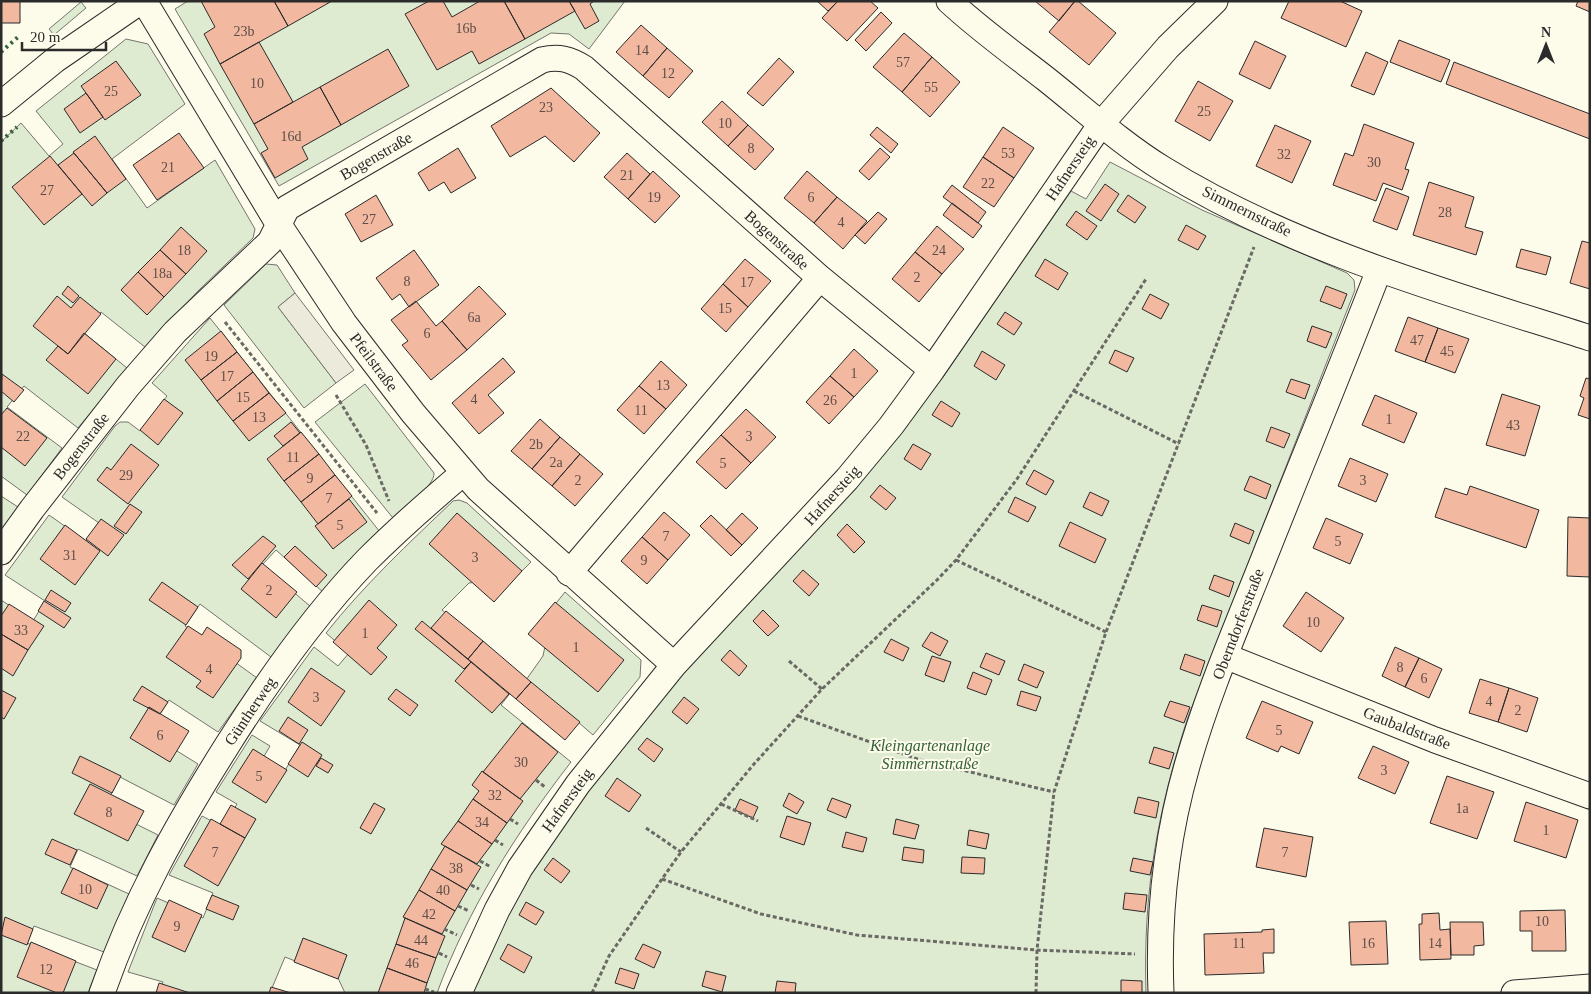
<svg xmlns="http://www.w3.org/2000/svg" width="1591" height="994" font-family="Georgia,serif">
<style>
.green{fill:#deebd1;stroke:#74746e}
.parking{fill:#eceadb;stroke:#74746e}
.building{fill:#f2b8a0;stroke:#2b2b2b}
.lines{fill:none;stroke-linecap:round;stroke-linejoin:round}
.street-casing{stroke:#2b2b2b;stroke-width:27}
.path{stroke:#6a6964;stroke-width:3;stroke-dasharray:4 2.5;stroke-linecap:butt}
.street{stroke:#fdfbea;stroke-width:25}
.hedge{stroke:#34623c;stroke-width:4;stroke-dasharray:2.5 4;stroke-linecap:butt}
.labels{text-anchor:middle;dominant-baseline:central;stroke-width:4;stroke-linejoin:round;paint-order:stroke}
.number-label{font-size:14px;fill:#5d4e48}
.street-label{font-size:16px;fill:#2b2b2b;stroke:#fdfbea}
.park-label{font-size:16px;font-style:italic;fill:#34623c;stroke:#fdfbea}
</style>
<rect width="100%" height="100%" fill="#fdfbea"/>
<path class="green" d="M188,1H625L589,49L569,34L551,33L279,186L175,9Z
M81,2L86,8L54,35L49,29Z
M126,39L148,44L185,104L112,159L147,208L215,160L255,229L253,238L199,290L145,347L101,312L84,333L127,368L78,428L24,386L7,407L62,448L27,495L1,476V142L21,123L49,156L63,144L36,111Z
M1110,162L1202,210L1347,273L1354,280L1355,290L1188,717C1157,812 1143,892 1146,993H472L484,959L531,871L583,796L683,672L899,436L943,377L1071,191L1086,199Z
M266,264L277,265L295,293L278,307L336,383L304,408L224,305Z
M210,318L380,532L324,593L276,550L262,565L311,607L271,657L200,604L185,626L257,678L218,732L169,700L148,733L198,764L174,805L120,777L104,808L158,835L137,876L78,849L70,867L129,894L104,952L34,926L27,943L97,970L88,993H1V600L33,621L45,601L5,575L49,515L86,541L99,523L62,497L115,426L120,422H128L140,431L167,396L152,383Z
M365,384L434,473C435,486 403,509 393,518L315,422Z
M1,496L18,507L1,530Z
M459,500L467,503L531,562L517,576L469,583L442,610L526,680L543,656L553,607L565,592L641,660L640,677L593,735L578,722L511,692L501,705L571,762C516,833 468,909 437,993H345L338,978L285,957L272,988L287,993H159L163,982L128,972L157,898L203,918L213,893L169,875L202,816L223,827L237,804L216,792L252,735L270,746L263,758L284,772L300,745L260,721L314,647L338,666L349,653L326,633C364,585 409,543 453,501Z"/>
<path class="parking" d="M295,293L354,370L336,383L278,307Z"/>
<path class="building" d="M1,1H20V23H1Z
M201,1H274L288,26L220,64L204,34L215,27Z
M274,1H332L288,26Z
M429,1H443L452,17L480,1H504L525,39L479,64L472,51L437,70L405,14Z
M504,1H569L575,11L525,39Z
M569,1H594L590,4L599,21L585,29Z
M817,1H838L828,11Z
M838,1H870L878,8L847,41L822,18Z
M1035,1H1075L1059,21Z
M1075,1H1078L1116,33L1089,65L1049,32Z
M1289,1H1340L1362,11L1346,47L1281,18Z
M1578,1H1590V12L1576,6Z
M881,12L892,23L866,51L855,40Z
M641,25L667,48L643,76L616,52Z
M904,33L932,57L902,92L873,67Z
M1399,40L1450,60L1441,82L1390,62Z
M1255,41L1286,56L1270,89L1239,74Z
M259,42L293,102L254,124L220,64Z
M667,48L693,71L669,98L643,76Z
M388,49L409,86L341,125L320,87Z
M1366,52L1388,62L1374,95L1351,86Z
M932,57L960,82L930,117L902,92Z
M779,58L794,72L763,106L747,93Z
M116,61L141,95L105,120L81,86Z
M1454,62L1590,114V139L1446,84Z
M1198,81L1233,101L1210,141L1175,121Z
M320,87L341,125L302,147L308,159L275,178L261,153L268,149L254,124Z
M551,88L600,133L574,162L545,136L510,157L491,126Z
M86,93L103,117L80,133L64,109Z
M722,101L748,125L728,146L702,122Z
M1364,124L1414,143L1405,169L1409,170L1402,190L1383,183L1376,201L1333,185L1345,153L1353,156Z
M748,125L774,149L755,170L728,146Z
M1275,125L1311,141L1292,183L1256,166Z
M877,127L898,144L891,153L870,135Z
M1003,127L1034,148L1014,178L983,157Z
M179,133L204,168L157,200L133,165Z
M95,136L126,179L107,193L73,152Z
M458,148L476,178L451,193L444,182L429,191L418,173Z
M880,148L890,157L869,180L859,171Z
M74,153L107,193L92,206L58,165Z
M627,153L650,174L628,199L604,177Z
M50,156L82,194L44,225L12,187Z
M983,157L1014,178L994,207L963,187Z
M653,171L680,196L655,223L628,199Z
M807,171L837,197L814,223L784,198Z
M1429,182L1474,197L1465,227L1483,232L1476,255L1413,235Z
M1105,184L1119,194L1101,221L1086,211Z
M952,185L986,212L978,223L943,197Z
M1386,188L1409,197L1397,230L1373,221Z
M376,195L393,225L361,242L345,214Z
M1128,195L1146,207L1135,223L1117,211Z
M837,197L867,221L843,249L814,223Z
M952,203L982,226L973,238L943,215Z
M1076,211L1097,226L1087,240L1066,225Z
M878,212L887,219L865,244L855,235Z
M1186,225L1206,236L1198,250L1178,240Z
M937,226L964,249L942,274L915,252Z
M181,227L207,251L186,274L160,250Z
M1582,241L1590,243V289L1570,283Z
M1521,249L1551,257L1546,275L1516,267Z
M160,250L186,274L164,297L138,272Z
M414,250L439,285L409,307L400,294L392,300L376,278Z
M915,252L942,274L919,302L892,279Z
M745,259L771,281L748,307L723,284Z
M1045,259L1068,273L1058,290L1035,276Z
M138,272L164,297L147,315L121,290Z
M723,284L748,307L726,332L701,309Z
M68,286L79,296L73,303L62,294Z
M479,286L506,314L467,350L442,321Z
M1326,286L1347,294L1341,309L1320,301Z
M1150,294L1169,304L1161,319L1142,309Z
M57,296L71,308L80,297L101,314L68,354L33,326Z
M416,301L436,326L442,321L467,350L431,380L402,345L408,341L391,320Z
M1005,312L1022,323L1014,335L997,324Z
M1408,317L1438,328L1425,362L1395,351Z
M1312,326L1332,333L1326,348L1307,341Z
M1438,328L1469,339L1455,373L1425,362Z
M221,331L237,352L201,380L185,360Z
M84,333L116,359L88,394L46,360L58,346L68,354Z
M854,349L878,371L854,397L830,376Z
M1115,350L1134,358L1127,372L1109,363Z
M982,351L1005,365L996,380L974,366Z
M237,352L253,372L217,401L201,380Z
M503,358L515,372L488,395L504,413L479,434L452,403Z
M661,361L687,385L666,409L639,386Z
M253,372L269,393L233,421L217,401Z
M2,374L24,390L14,402L1,391Z
M830,376L854,397L829,424L806,402Z
M1586,378L1590,379V419L1578,415L1584,398L1580,396Z
M1291,379L1310,385L1305,399L1286,392Z
M639,386L666,409L644,434L617,410Z
M269,393L286,413L249,441L233,421Z
M1502,394L1540,406L1525,456L1486,445Z
M1375,395L1417,413L1404,443L1362,425Z
M164,399L183,413L158,445L140,430Z
M941,401L960,413L952,427L932,415Z
M7,408L47,438L25,466L1,447V415Z
M746,409L776,437L751,463L721,435Z
M540,419L560,437L532,469L511,451Z
M291,422L300,433L283,446L274,436Z
M1271,427L1290,434L1284,448L1266,441Z
M301,432L319,454L284,481L267,459Z
M721,435L751,463L726,489L696,462Z
M560,437L580,454L552,486L532,469Z
M131,444L159,465L128,504L97,480L107,467L111,470Z
M913,444L931,454L921,470L904,459Z
M319,454L335,475L301,502L284,481Z
M580,454L603,474L575,506L552,486Z
M1350,458L1388,474L1376,502L1338,486Z
M1034,470L1054,481L1046,495L1026,484Z
M335,475L352,496L318,524L301,502Z
M1250,476L1271,485L1266,499L1244,490Z
M880,485L896,498L886,510L870,497Z
M1470,486L1539,510L1526,548L1435,517L1445,488L1467,495Z
M1090,492L1109,501L1102,516L1083,507Z
M1015,497L1036,507L1028,522L1008,512Z
M349,499L367,522L333,549L315,526Z
M130,504L142,512L126,534L114,526Z
M664,512L690,535L668,560L642,537Z
M457,513L522,571L494,602L429,544Z
M742,513L758,528L742,545L726,530Z
M711,515L742,545L731,556L700,526Z
M1568,517L1590,518V577L1567,576Z
M1326,518L1363,534L1350,564L1313,548Z
M101,519L124,535L108,556L86,539Z
M1070,522L1106,539L1095,563L1059,546Z
M1235,523L1254,531L1249,544L1230,536Z
M847,524L865,542L854,553L837,535Z
M65,525L100,551L75,585L40,559Z
M263,536L276,546L248,579L232,565Z
M642,537L668,560L647,584L621,561Z
M295,546L327,575L316,587L284,557Z
M262,563L297,592L276,618L241,589Z
M803,570L819,584L809,596L793,581Z
M1214,575L1234,582L1229,597L1209,589Z
M162,582L198,607L186,625L149,600Z
M51,590L71,603L65,612L45,600Z
M1306,592L1344,618L1321,652L1283,626Z
M369,600L397,625L377,648L387,657L371,675L333,642Z
M44,601L71,618L64,628L38,611Z
M555,602L624,660L598,692L528,634Z
M9,604L44,626L28,650L1,634V616Z
M1202,605L1222,611L1217,627L1197,620Z
M763,610L779,626L768,636L753,621Z
M446,611L483,641L468,659L431,628Z
M422,621L471,662L464,669L415,629Z
M188,626L202,635L207,627L241,650V658L213,698L196,687L201,681L166,657Z
M931,632L948,641L940,656L922,646Z
M1,634L28,650L13,676L1,668Z
M891,639L909,648L903,661L884,652Z
M483,641L531,682L516,699L468,659Z
M1395,647L1419,658L1405,687L1382,676Z
M730,650L747,666L739,676L721,660Z
M986,653L1005,661L999,675L980,667Z
M1185,654L1205,661L1200,676L1180,669Z
M932,656L951,662L944,682L925,675Z
M1419,658L1442,669L1429,698L1405,687Z
M471,662L509,694L492,713L455,681Z
M1024,664L1044,672L1037,688L1018,680Z
M311,668L345,691L321,726L288,702Z
M973,672L992,680L986,695L967,688Z
M1480,679L1509,688L1498,722L1469,713Z
M531,682L580,722L565,740L516,699Z
M142,686L168,702L160,714L133,700Z
M1509,688L1538,698L1527,732L1498,722Z
M396,689L418,705L410,716L388,699Z
M1,690L16,698L4,719L1,717Z
M1021,691L1041,697L1036,711L1017,705Z
M684,697L699,709L687,724L672,712Z
M1170,701L1190,707L1184,723L1164,716Z
M1262,701L1313,722L1299,754L1281,746L1278,752L1246,738Z
M149,707L189,731L170,762L130,738Z
M288,717L308,730L299,744L279,731Z
M522,723L558,752L520,799L483,772Z
M647,738L663,749L654,762L638,749Z
M302,742L322,755L308,777L288,764Z
M1373,746L1409,762L1395,794L1358,778Z
M1154,747L1174,753L1169,769L1149,763Z
M253,749L287,770L266,803L232,782Z
M80,756L121,776L112,793L72,773Z
M321,758L333,765L328,773L316,766Z
M482,771L523,801L507,823L473,799L479,791L472,785Z
M1447,776L1494,792L1477,839L1430,823Z
M617,778L641,795L629,812L605,796Z
M90,784L144,811L128,841L74,814Z
M789,793L804,802L797,814L783,806Z
M1138,797L1159,802L1156,818L1134,813Z
M832,798L851,805L846,818L827,810Z
M473,799L507,823L492,844L458,821Z
M740,799L758,807L753,818L735,810Z
M1526,802L1578,820L1566,858L1514,841Z
M374,803L385,809L371,834L360,828Z
M231,805L256,819L245,838L220,824Z
M787,816L811,823L804,845L780,837Z
M211,819L245,838L218,886L184,866Z
M896,819L919,825L915,839L893,834Z
M458,821L492,844L477,864L441,844Z
M1264,828L1313,837L1306,877L1256,867Z
M969,830L989,834L986,849L967,845Z
M846,832L867,838L863,852L842,847Z
M52,839L77,850L70,865L45,854Z
M445,846L481,867L467,890L431,869Z
M904,847L924,850L923,863L902,860Z
M962,857L985,858L984,874L961,873Z
M553,858L570,871L561,883L544,870Z
M1133,858L1153,862L1150,875L1130,871Z
M73,868L108,885L97,909L61,893Z
M431,869L467,890L455,911L419,890Z
M419,890L455,911L442,934L403,917Z
M1125,893L1147,895L1145,912L1123,909Z
M212,895L239,906L233,920L206,909Z
M169,900L202,915L185,952L152,937Z
M526,902L544,912L536,925L519,915Z
M1565,910L1566,951H1532V931H1520V911Z
M1439,913L1440,930L1450,929L1451,959L1420,960L1419,924H1422V914Z
M5,917L33,929L27,945L1,935Z
M405,918L445,936L436,958L396,944Z
M1386,921L1388,964L1351,965L1349,922Z
M1450,922H1483L1484,945L1474,946V955H1451Z
M1274,929V953H1263L1264,973L1205,975L1204,934L1262,932V930Z
M303,938L347,955L338,979L294,962Z
M31,942L76,961L63,993H57L17,977Z
M396,944L436,958L427,983L387,968Z
M508,944L532,957L524,973L500,959Z
M643,944L661,952L654,968L635,959Z
M387,968L427,983L424,993H378Z
M620,968L639,974L634,989L615,983Z
M706,971L726,976L722,992L702,986Z
M1121,980L1142,981V993H1121Z
M777,981L796,983L795,993H775Z
M159,983L190,993H156Z
M271,987L291,993H269Z"/>
<g class="lines">
<defs>
<path id="street" d="M144,1L279,225L344,323L413,413L478,489L674,665
M949,1C979,29 1014,54 1046,79C1085,110 1121,143 1163,169C1292,249 1446,292 1590,338
M1,104L55,60L141,1
M1,552L32,509L128,386L175,332L270,242L287,208L542,60C559,56 570,59 584,68L820,278L932,370
M569,573L820,278
M1225,656L1435,740L1590,796
M102,993C134,901 177,825 228,744C269,679 314,615 367,560C397,530 430,501 462,474
M459,993L497,910L520,868L578,784L674,665L847,479L891,426L932,370L1101,124L1168,47L1215,1
M1161,993C1158,917 1166,839 1187,766C1207,695 1237,626 1264,558C1302,462 1342,366 1379,270
M1514,993L1590,987"/>
</defs>
<use href="#street" class="street-casing"/>
<path class="path" d="M225,322L377,513
M1074,391L1179,444
M336,395L366,445L389,501
M956,560L1106,632
M789,661L822,689
M798,716L920,760L1054,792
M536,780L545,787
M721,804L758,821
M510,819L518,824
M646,828L681,852
M495,840L503,845
M480,861L491,867
M662,879L761,914L857,935L1037,950L1135,954
M471,885L479,889
M458,906L469,911
M444,929L457,935
M439,953L447,957
M425,989L434,992
M592,993L609,956L662,879L681,852L754,764L822,689L937,580L956,560L1017,479L1146,279
M1036,993L1037,950L1054,792L1106,632L1254,247"/>
<use href="#street" class="street"/>
<path class="hedge" d="M1,52L18,37V34
M1,141L17,127"/>
</g>
<g class="labels">
<g class="number-label">
<text x="466" y="28">16b</text>
<text x="244" y="31">23b</text>
<text x="642" y="50">14</text>
<text x="903" y="62">57</text>
<text x="668" y="73">12</text>
<text x="257" y="83">10</text>
<text x="931" y="87">55</text>
<text x="111" y="91">25</text>
<text x="546" y="107">23</text>
<text x="1204" y="111">25</text>
<text x="725" y="123">10</text>
<text x="291" y="136">16d</text>
<text x="751" y="148">8</text>
<text x="1008" y="153">53</text>
<text x="1284" y="154">32</text>
<text x="1374" y="162">30</text>
<text x="168" y="167">21</text>
<text x="627" y="175">21</text>
<text x="988" y="183">22</text>
<text x="47" y="190">27</text>
<text x="654" y="197">19</text>
<text x="811" y="197">6</text>
<text x="1445" y="212">28</text>
<text x="369" y="219">27</text>
<text x="841" y="222">4</text>
<text x="184" y="250">18</text>
<text x="939" y="250">24</text>
<text x="162" y="273">18a</text>
<text x="917" y="277">2</text>
<text x="407" y="281">8</text>
<text x="747" y="282">17</text>
<text x="725" y="308">15</text>
<text x="474" y="317">6a</text>
<text x="427" y="333">6</text>
<text x="1417" y="340">47</text>
<text x="1447" y="351">45</text>
<text x="211" y="356">19</text>
<text x="854" y="373">1</text>
<text x="227" y="376">17</text>
<text x="663" y="385">13</text>
<text x="243" y="397">15</text>
<text x="474" y="399">4</text>
<text x="830" y="400">26</text>
<text x="641" y="410">11</text>
<text x="259" y="417">13</text>
<text x="1389" y="419">1</text>
<text x="1513" y="425">43</text>
<text x="23" y="436">22</text>
<text x="749" y="436">3</text>
<text x="536" y="444">2b</text>
<text x="293" y="457">11</text>
<text x="556" y="462">2a</text>
<text x="723" y="463">5</text>
<text x="126" y="475">29</text>
<text x="310" y="478">9</text>
<text x="578" y="480">2</text>
<text x="1363" y="480">3</text>
<text x="329" y="498">7</text>
<text x="340" y="525">5</text>
<text x="666" y="536">7</text>
<text x="1338" y="541">5</text>
<text x="70" y="555">31</text>
<text x="475" y="557">3</text>
<text x="644" y="560">9</text>
<text x="269" y="590">2</text>
<text x="1313" y="622">10</text>
<text x="21" y="630">33</text>
<text x="365" y="633">1</text>
<text x="576" y="647">1</text>
<text x="1400" y="667">8</text>
<text x="209" y="669">4</text>
<text x="1424" y="678">6</text>
<text x="316" y="697">3</text>
<text x="1489" y="701">4</text>
<text x="1518" y="710">2</text>
<text x="1279" y="730">5</text>
<text x="160" y="735">6</text>
<text x="521" y="762">30</text>
<text x="1384" y="770">3</text>
<text x="259" y="776">5</text>
<text x="495" y="795">32</text>
<text x="1462" y="808">1a</text>
<text x="109" y="812">8</text>
<text x="482" y="822">34</text>
<text x="1546" y="830">1</text>
<text x="215" y="852">7</text>
<text x="1285" y="852">7</text>
<text x="456" y="868">38</text>
<text x="85" y="889">10</text>
<text x="443" y="890">40</text>
<text x="429" y="914">42</text>
<text x="1542" y="921">10</text>
<text x="177" y="926">9</text>
<text x="421" y="940">44</text>
<text x="1239" y="943">11</text>
<text x="1368" y="943">16</text>
<text x="1435" y="943">14</text>
<text x="412" y="963">46</text>
<text x="46" y="969">12</text>
</g>
<g class="street-label">
<text transform="translate(376 156) rotate(-30)">Bogenstraße</text>
<text transform="translate(1070 168) rotate(-56)">Hafnersteig</text>
<text transform="translate(1247 211) rotate(26)">Simmernstraße</text>
<text transform="translate(777 240) rotate(42)">Bogenstraße</text>
<text transform="translate(374 362) rotate(53)">Pfeilstraße</text>
<text transform="translate(81 446) rotate(-52)">Bogenstraße</text>
<text transform="translate(832 495) rotate(-48)">Hafnersteig</text>
<text transform="translate(1238 624) rotate(-69)">Oberndorferstraße</text>
<text transform="translate(250 711) rotate(-56)">Güntherweg</text>
<text transform="translate(1407 728) rotate(21)">Gaubaldstraße</text>
<text transform="translate(567 800) rotate(-54)">Hafnersteig</text>
</g>
<g class="park-label">
<text x="930" y="745">Kleingartenanlage<tspan x="930" dy="18">Simmernstraße</tspan></text>
</g>
</g>
<rect width="1591" height="994" fill="none" stroke="#2b2b2b" stroke-width="5"/>
<g transform="translate(1546 45)" stroke="#fdfbea" stroke-width="4" paint-order="stroke">
<path d="M0-4L9 19L0 12L-9 19Z" fill="#2b2b2b"/>
<text y="-8" font-size="14" font-weight="bold" text-anchor="middle" fill="#2b2b2b">N</text>
</g>
<path d="M22 42v8h84v-8" fill="none" stroke="#2b2b2b" stroke-width="2.5"/>
<text x="30" y="42" font-size="15" fill="#2b2b2b" stroke="#fdfbea" stroke-width="4" paint-order="stroke">20 m</text>
</svg>
